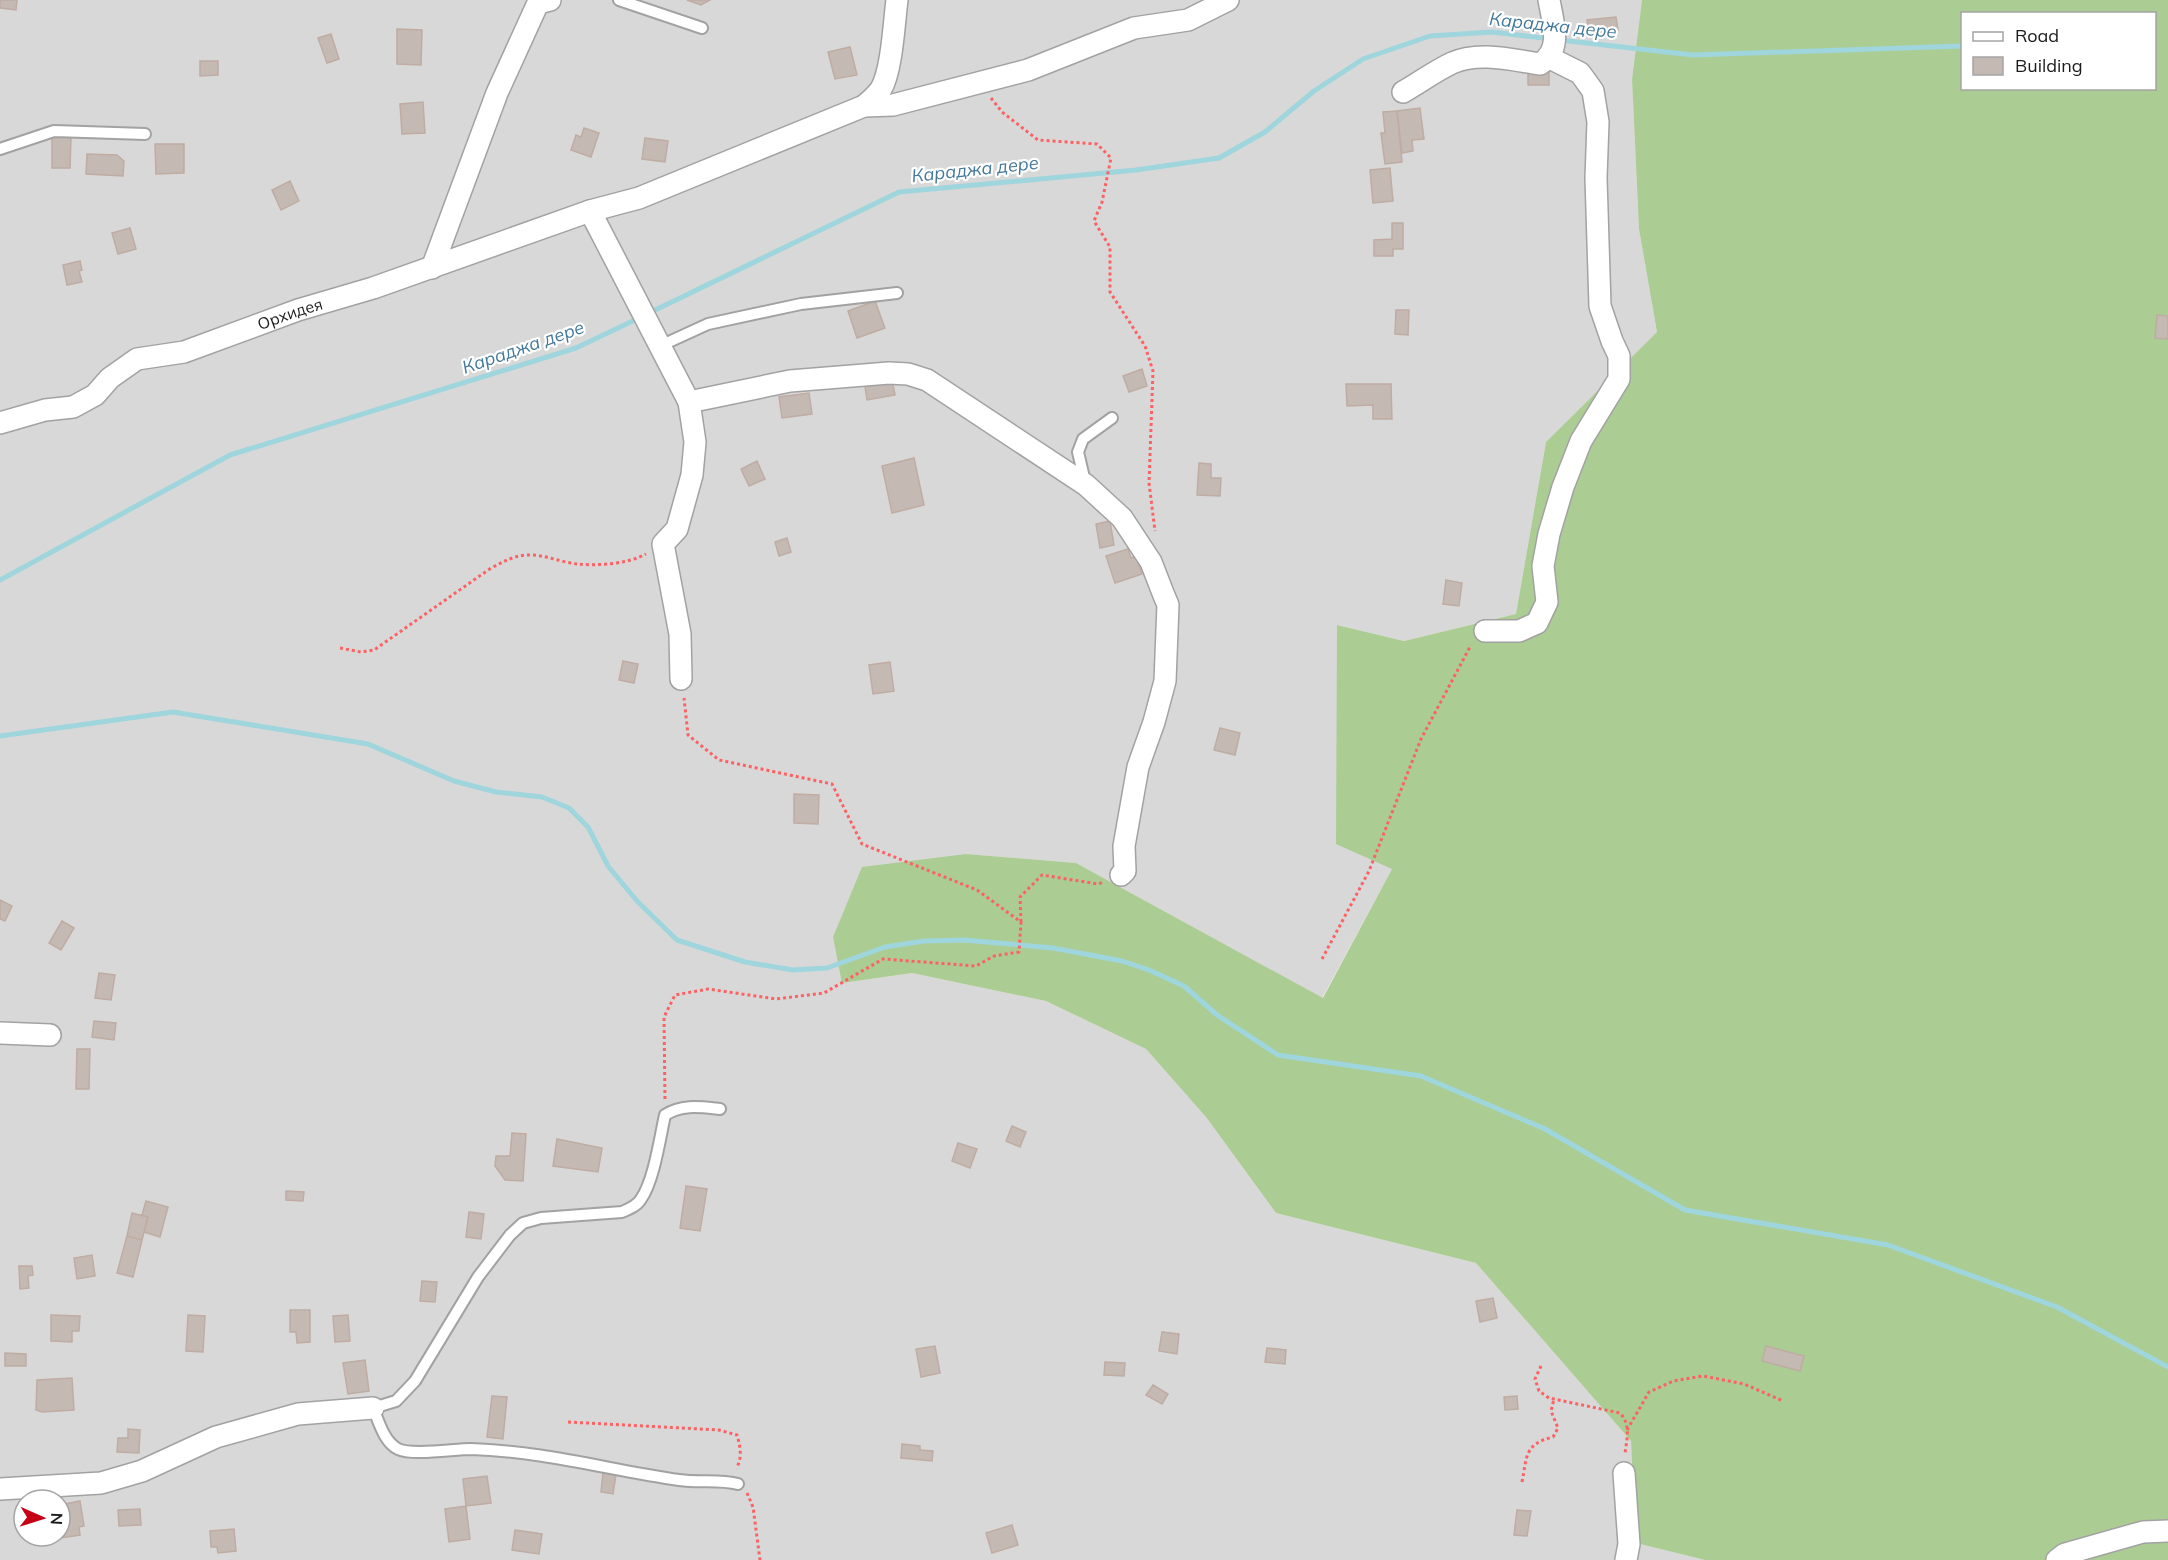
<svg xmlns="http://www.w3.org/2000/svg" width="2168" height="1560" font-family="Mulish,sans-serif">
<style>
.residential{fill:#d9d8d8;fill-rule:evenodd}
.forest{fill:#abcd94;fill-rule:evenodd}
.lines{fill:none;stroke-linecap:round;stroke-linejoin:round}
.stream{stroke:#9fd5dc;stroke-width:5}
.building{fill:#c5b9b4;stroke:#bfaca2;stroke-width:1.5}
.service-casing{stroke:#a2a2a2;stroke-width:14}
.minor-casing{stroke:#a2a2a2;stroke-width:24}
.path{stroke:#fc6263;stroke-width:3;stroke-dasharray:3 3;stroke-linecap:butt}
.service{stroke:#fff;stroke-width:10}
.minor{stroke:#fff;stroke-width:21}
.labels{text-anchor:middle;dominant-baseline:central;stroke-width:4.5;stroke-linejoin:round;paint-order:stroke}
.street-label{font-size:16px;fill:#1b1b1b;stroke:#fff}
.water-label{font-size:18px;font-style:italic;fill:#42789c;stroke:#fff}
</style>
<rect width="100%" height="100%" fill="#ede7e0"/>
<path class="residential" d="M0,0H1642L1632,79L1639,229L1657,332L1546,442L1516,614L1404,641L1338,625L1392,869L1322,998L1076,863L966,854L842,983L912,973L1046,1001L1146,1049L1206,1117L1276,1213L1476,1263L1631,1441L1636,1543L1705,1560H0ZM24,1500H60V1536H24Z"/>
<path class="forest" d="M1642,0H2168V1560H1705L1636,1543L1631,1441L1476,1263L1276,1213L1206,1117L1146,1049L1046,1001L912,973L842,983L833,937L862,867L966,854L1076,863L1323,998L1392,869L1336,844L1337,625L1404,641L1516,614L1546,442L1657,332L1639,229L1632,79ZM1962,14H2154V88H1962Z"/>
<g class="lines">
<path class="stream" d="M1560,40L1693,55L1962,46
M647,314L899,192L1136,170L1219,158L1265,132L1314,91L1363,59L1430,36L1492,32L1551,39
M0,580L230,455L576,348L639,318
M0,736L173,712L368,744L454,781L496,792L542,797L569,808L588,827L608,866L637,901L677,940L745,962L793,970L827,968L885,947L924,941L964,940L1053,948L1122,961L1149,970L1184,986L1217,1015L1278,1055L1421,1076L1545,1129L1685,1210L1888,1245L2057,1307L2168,1367"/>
</g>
<path class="building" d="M0,0H17L16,10L0,8Z
M687,0H710L701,5Z
M1616,17L1618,30L1589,34L1587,20Z
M397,29L422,30L421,65L397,64Z
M331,34L339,59L327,63L318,38Z
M850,47L857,75L835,79L828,52Z
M200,61H218V75L200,76Z
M1528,69L1549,70V85H1528Z
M423,102L425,133L402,134L400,104Z
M1420,108L1424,139L1412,140L1413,151L1402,153L1397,111Z
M1397,111L1402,162L1385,164L1381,133H1385L1383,112Z
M584,128L599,133L591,157L571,150L576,135L581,137Z
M52,136H71L70,168H52Z
M645,138L668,141L665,162L642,159Z
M155,144H184V173L156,174Z
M87,154L117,155L124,161L123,176L86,174Z
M1390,168L1393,201L1373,203L1370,170Z
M290,181L299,201L281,210L272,190Z
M1392,223H1403V249H1393V256H1374V240L1392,239Z
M130,228L136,249L118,254L112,233Z
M80,261L82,270L79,271L82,282L67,285L63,265Z
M875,301L885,328L857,338L848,311Z
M1396,310H1409L1408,335L1395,334Z
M2157,315L2168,316V339L2155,338Z
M1142,369L1147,386L1129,392L1123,376Z
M891,375L895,395L867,400L864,380Z
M1346,384H1391L1392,419H1373V405L1347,406Z
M809,393L812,414L782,418L779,397Z
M914,458L924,505L892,513L882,466Z
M757,461L765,479L749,486L741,469Z
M1199,463L1211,464V478H1221L1220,496L1197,495Z
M1110,521L1114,545L1100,548L1096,524Z
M787,538L791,552L779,556L775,542Z
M1128,549L1131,558L1136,556L1142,574L1115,583L1106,556Z
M1446,580L1462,583L1459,606L1443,604Z
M623,661L638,664L634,683L619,680Z
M890,662L894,691L873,694L869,665Z
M1220,728L1240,733L1235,755L1214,750Z
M794,794L819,795L818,824L794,823Z
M0,900L12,906L5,921L0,919Z
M62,921L74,928L61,950L49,943Z
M99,973L115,975L111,1000L95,998Z
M94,1021L116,1023L114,1040L92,1037Z
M77,1049H90L89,1089H76Z
M1012,1126L1026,1132L1020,1147L1006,1141Z
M512,1133L526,1134L523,1181L505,1180L495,1166L496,1156H510Z
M557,1139L602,1148L598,1172L553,1166Z
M958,1143L977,1149L970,1168L952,1161Z
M686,1186L707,1189L700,1231L680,1228Z
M286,1191L304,1192L303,1201L286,1200Z
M146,1201L168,1207L160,1237L144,1232L148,1217L142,1215Z
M469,1212L484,1214L481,1239L466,1237Z
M132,1213L148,1217L142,1240L127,1236Z
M127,1236L142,1240L133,1277L117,1273Z
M92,1255L95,1276L77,1279L74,1258Z
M19,1266H32L33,1275L28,1276L29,1288L20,1289Z
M422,1281L437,1282L435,1302L420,1301Z
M1493,1298L1497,1318L1480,1322L1476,1301Z
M290,1310H310V1342L297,1343L296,1332H290Z
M51,1315L80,1316L79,1331H72V1342L51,1341Z
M188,1315L205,1316L203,1352L186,1351Z
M348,1315L350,1341L335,1342L333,1316Z
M1162,1332L1179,1334L1177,1354L1159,1351Z
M935,1346L940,1373L921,1377L916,1349Z
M1766,1346L1804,1356L1800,1371L1762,1361Z
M1267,1348L1286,1350L1285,1364L1265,1362Z
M5,1353L26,1354V1366H5Z
M365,1360L369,1391L348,1394L343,1363Z
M1105,1362L1125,1363L1124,1376L1104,1375Z
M72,1378L74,1410L42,1412L36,1410L37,1380Z
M1153,1385L1168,1394L1162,1404L1146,1395Z
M492,1396L507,1397L503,1439L487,1437Z
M1517,1396L1518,1409L1505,1410L1504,1397Z
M128,1429L140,1430L139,1453L117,1452L118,1438H128Z
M902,1444L920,1446V1450L933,1451L932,1461L901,1458Z
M603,1473L616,1475L613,1494L601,1492Z
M487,1476L491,1503L466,1506L463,1479Z
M80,1501L84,1526L79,1527L80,1535L61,1538L60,1505Z
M466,1506L470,1539L449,1542L445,1509Z
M140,1509L141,1525L119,1526L118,1510Z
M1517,1510L1531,1511L1527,1536L1514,1535Z
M1012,1525L1018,1545L992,1553L986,1533Z
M234,1529L236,1551L218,1553L217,1547H211L210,1531Z
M515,1530L542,1534L539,1554L512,1550Z"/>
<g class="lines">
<defs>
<path id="service" d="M619,0L702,28
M0,149L54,131L145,134
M660,346L708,324L801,304L897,293
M1085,482L1078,452L1083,439L1112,418
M720,1109C700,1107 682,1104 665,1115C660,1137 654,1181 641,1199C637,1206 629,1209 622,1212L541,1218L523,1223L510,1235L478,1277L415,1381L396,1401L373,1408C379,1422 384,1442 398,1449C412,1456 454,1449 471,1449C542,1451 610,1470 679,1480C699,1483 720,1479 738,1484"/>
<g id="minor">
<path d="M1403,92C1419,83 1435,71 1452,63C1479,51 1512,60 1540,64C1563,50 1553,23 1549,0"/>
<path d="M864,106L893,105L1028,70L1134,28L1188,20L1228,0"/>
<path d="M590,211L689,402L695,442L692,475L677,529L663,544L680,634L681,679"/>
<path d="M432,268L497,93L538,3L550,0"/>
<path d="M689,402L790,381L889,373L908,374L927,380L1086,485L1122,518L1151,562L1163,593L1168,605L1165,681L1154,722L1138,767L1124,846L1125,871L1121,875"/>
<path id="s1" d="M0,423L45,410L73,407L95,395L110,378L137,359L184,352L298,310L373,288L590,211L639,198L864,106C870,101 876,96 881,89C892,70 894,23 897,0"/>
<path d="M1485,631H1519L1537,623L1547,602L1543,566L1549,534L1563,487L1581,441L1619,379V356L1612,341L1600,306L1596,178L1598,122L1593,91L1580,73L1550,58"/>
<path d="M0,1033L50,1035"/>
<path d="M1624,1473L1629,1544L1626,1560"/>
<path d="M0,1489L101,1483L142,1471L216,1437L298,1414L373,1408"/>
<path d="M2057,1560L2065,1554L2143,1532L2168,1531"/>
</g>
</defs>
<use href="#service" class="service-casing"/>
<use href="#minor" class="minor-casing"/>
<path class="path" d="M991,98L1002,112L1038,140L1097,144L1111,158L1102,202L1094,221L1110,247V292L1145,346L1153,371L1149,483L1155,531
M340,648L361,652L374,650L491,568C503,562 513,556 526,555C543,554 560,562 577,564C598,566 628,564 646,554
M1021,922L1020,897L1042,875L1098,884L1104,882
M1322,959L1369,871L1421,739L1471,645
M665,1099L664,1017L675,995L708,989L776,999L824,993L883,959L976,966L994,956L1019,952L1021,922L977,890L862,844L832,784L719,760L688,735L684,698
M1541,1366L1535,1379L1539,1391L1549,1398L1620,1413C1631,1425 1627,1438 1625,1453
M568,1422L719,1430L737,1435C740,1445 743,1459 736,1468
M1627,1430L1649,1392L1673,1381L1703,1376L1744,1384L1783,1401
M1522,1482C1527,1457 1524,1444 1553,1437L1558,1428L1551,1411L1554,1399
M747,1493L753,1507L760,1560"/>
<use href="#service" class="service"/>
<use href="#minor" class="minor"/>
</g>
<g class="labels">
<g class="street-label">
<text stroke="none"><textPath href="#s1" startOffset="316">Орхидея</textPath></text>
</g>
<g class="water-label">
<text transform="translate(1553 25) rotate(6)">Караджа дере</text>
<text transform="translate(975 169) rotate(-6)">Караджа дере</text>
<text transform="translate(523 347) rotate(-19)">Караджа дере</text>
</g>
</g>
<rect x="1961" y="12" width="195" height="78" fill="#ffffff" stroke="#a4a4a4" stroke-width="1.5"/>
<rect x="1973" y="32" width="30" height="9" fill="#ffffff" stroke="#a4a4a4" stroke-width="1.5"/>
<text x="2015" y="42" font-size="18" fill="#1b1b1b">Road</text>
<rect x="1973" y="57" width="30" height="18" fill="#c5b9b4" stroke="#a4a4a4" stroke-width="1.5"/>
<text x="2015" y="72" font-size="18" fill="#1b1b1b">Building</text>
<g transform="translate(42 1518) rotate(93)"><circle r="28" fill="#ffffff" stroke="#a4a4a4" stroke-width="1.5"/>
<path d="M0-4.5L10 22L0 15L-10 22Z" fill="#c60015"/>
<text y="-9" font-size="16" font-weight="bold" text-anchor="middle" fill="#1b1b1b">N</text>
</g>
</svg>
